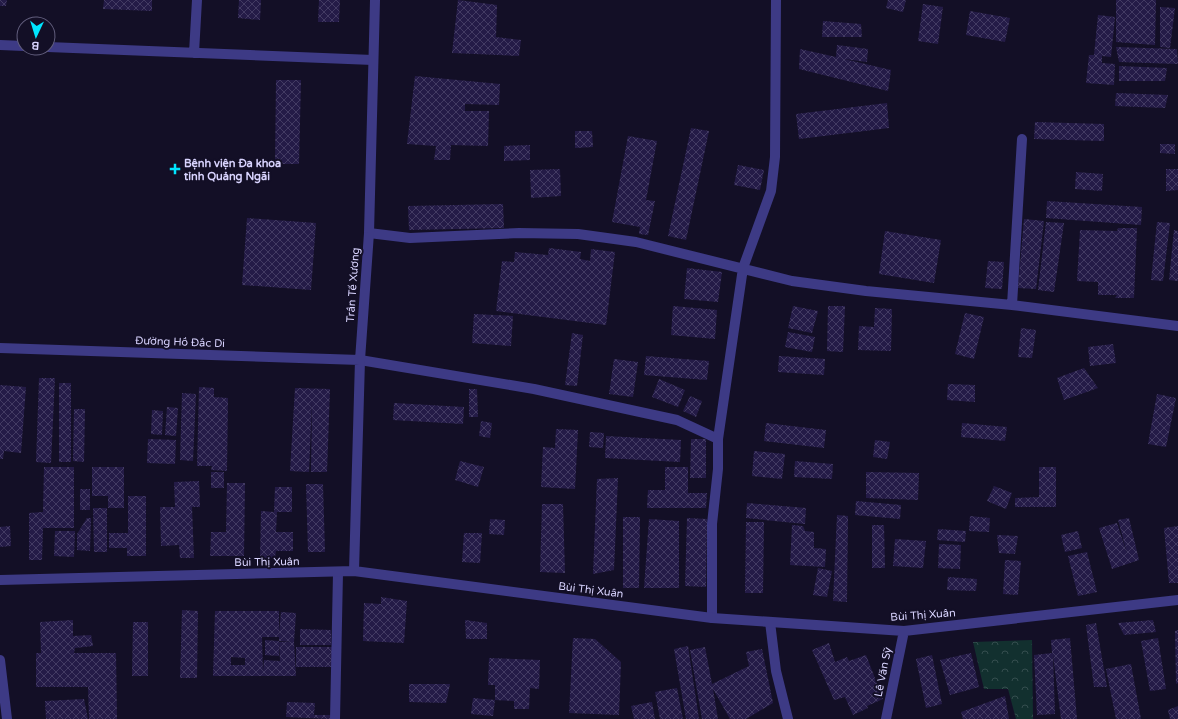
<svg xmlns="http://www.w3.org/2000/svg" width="1178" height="719" font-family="'Varela Round',sans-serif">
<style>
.forest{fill:url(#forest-crowns)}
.building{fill:url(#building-cross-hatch);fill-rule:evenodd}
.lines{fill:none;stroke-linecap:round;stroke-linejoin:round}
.service{stroke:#3d3a85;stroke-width:10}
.minor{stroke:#3d3a85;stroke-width:10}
.tertiary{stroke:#3d3a85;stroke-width:10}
.poi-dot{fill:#00e5ff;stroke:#130f26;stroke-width:1.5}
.labels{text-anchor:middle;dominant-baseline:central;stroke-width:4;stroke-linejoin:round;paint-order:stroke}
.poi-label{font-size:11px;font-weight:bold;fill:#d9d4ff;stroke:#130f26;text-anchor:start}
.street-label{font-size:11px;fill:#d9d4ff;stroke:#130f26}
</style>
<defs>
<pattern id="forest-crowns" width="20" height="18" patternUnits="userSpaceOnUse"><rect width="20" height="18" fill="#12302f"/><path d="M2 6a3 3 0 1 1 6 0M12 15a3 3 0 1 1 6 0" fill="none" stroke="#344d4e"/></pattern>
<pattern id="building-cross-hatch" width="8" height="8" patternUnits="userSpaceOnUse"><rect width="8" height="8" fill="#241b47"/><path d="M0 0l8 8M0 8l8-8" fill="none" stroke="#433b63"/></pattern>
</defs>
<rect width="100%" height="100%" fill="#130f26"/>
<path class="forest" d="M1032,640L1033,719H1016L1008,689H984L973,642Z"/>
<path class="building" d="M0,0H7L6,6H0Z
M104,0H152V11L103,9Z
M239,0H261L260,20L238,18Z
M319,0H340L339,22H318Z
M458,0L497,5L496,37L521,40L519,56L452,53Z
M888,0H906L903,12L886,8Z
M1116,0H1156L1155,45L1116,42Z
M923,4L943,7L938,44L918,41Z
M1160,7L1175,8L1170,48L1160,47Z
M970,11L1010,18L1005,42L966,35Z
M1098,15L1115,17L1111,57L1102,56V63L1115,64L1114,85L1086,83L1089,55H1094Z
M823,21L861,24L862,37H822Z
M837,45L868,49L867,62L844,59L891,70L888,91L799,69L800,49L836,57Z
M1116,47L1177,49L1178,64L1119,62Z
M1119,66L1167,68L1165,81H1119Z
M415,76L500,84L499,105L465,104V111H489L488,146L451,145L450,160H434L436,146L407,144Z
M276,80H301L299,164H275Z
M1116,93L1168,95L1165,108L1115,106Z
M887,103L889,128L799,139L796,114Z
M1035,122L1104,124V141L1034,139Z
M691,128L709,131L686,240L668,236Z
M575,131H592L593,147L575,148Z
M628,136L657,141L646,200L655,201L648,235L639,234L640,227L612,222Z
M1160,144H1175V154L1160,153Z
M530,145V160L504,161V146Z
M738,165L764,170L760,190L734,185Z
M560,169L561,196L531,198L530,170Z
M1166,169H1178V190L1166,191Z
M1076,172L1103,174L1102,191L1075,189Z
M1047,201L1142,207L1141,225L1046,218Z
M503,204L504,228L409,230L408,206Z
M247,218L316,223L311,290L242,285Z
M1024,219L1044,221L1036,289L1018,288Z
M1046,222L1064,223L1054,292L1038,290Z
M1157,222L1170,223L1163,281L1151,280Z
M1118,228H1137L1134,298H1115L1117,295H1098V282L1077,281L1080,230L1117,231Z
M1174,230L1178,231V281L1169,280Z
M885,231L941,240L934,283L879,274Z
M549,248L581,252L580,259L590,261L591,249L615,252L606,325L496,311L502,261L514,262L515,252L548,255Z
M988,261L1004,262L1002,289L985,288Z
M687,268L722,272L718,302L684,299Z
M673,306L717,310L715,339L671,335Z
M793,306L818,311L812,333L788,328Z
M828,306H845L843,352L827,351Z
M875,308L892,309L891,351L858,350L859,326L874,327Z
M965,313L984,317L974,359L955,354Z
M474,314L513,316L511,346L472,343Z
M1021,328L1036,330L1032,358L1018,357Z
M788,332L815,337L812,352L785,347Z
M572,333L583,335L577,386L565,385Z
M1113,344L1116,363L1090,366L1088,347Z
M646,356L709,361L707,380L644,375Z
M779,356L825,359L824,375L778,372Z
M614,359L638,362L633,397L609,394Z
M1084,368L1098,388L1064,400L1057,378Z
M39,378H55L51,463L36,462Z
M659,379L685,390L678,407L652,397Z
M59,383H71V462H59Z
M948,384L975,385V402L947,400Z
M0,385L26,387L21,453L4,451L3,459H0Z
M199,387L214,388V397L228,398L227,471L211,470L212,466H197Z
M295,388L330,389L327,472H311L312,402L309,472L290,471Z
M469,389H477L478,417H469Z
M182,393L196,394L193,461L180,460Z
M1157,394L1176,398L1166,447L1148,444Z
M690,396L702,401L696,417L683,411Z
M394,403L464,407L463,424L393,420Z
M167,407L178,408L176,436L165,435Z
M74,409H85L84,462L73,461Z
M152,410L163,411L162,435L151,434Z
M481,421L492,423L490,438L479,436Z
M766,423L826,430L824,448L764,441Z
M962,423L1007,427L1005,441L961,437Z
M556,429L578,430L575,489L541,487L543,447L555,448Z
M590,432L604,433L603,448L589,447Z
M606,436L681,440L680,462L605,458Z
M148,439L176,440L175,464L147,463Z
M691,439H706V478H690Z
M875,440L890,442L887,459L873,457Z
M754,451L785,454L782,479L752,476Z
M460,461L484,467L478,487L455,480Z
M795,461L833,464L832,479L794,477Z
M44,467H74V528H43L42,560H29V513L43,512Z
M92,467H124V508H108V496H92Z
M665,467H688V493H707L706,508H647L648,490H665Z
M1039,467H1056V507H1015V498L1039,497Z
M211,472H224V488H211Z
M866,472L919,473L918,500L866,498Z
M618,478L614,570L593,574L597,479Z
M199,481L200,507H192L194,558H180L179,545L161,546L160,507H175L174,482Z
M227,483H245L244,556H210L211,532H226Z
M306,484H323L325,552H308Z
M994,486L1012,493L1006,509L987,501Z
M275,487H292V512H277L276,532H293V551H276L275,558H260L261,511L274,512Z
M80,489H90V510H80Z
M128,496H146V556H127V548H109V533H128Z
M856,501L901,505L900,519L855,515Z
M747,503L806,508L805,524L746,518Z
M542,504H563L565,573L540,572Z
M93,508H107V552H94Z
M837,515L848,516L847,602L833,601Z
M970,516L990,518L989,532L969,531Z
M623,517H640L639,588H623Z
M87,518H91L90,551L77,550V534Z
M687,518L707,519L706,587L685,586Z
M1129,518L1139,560L1112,569L1099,528L1117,523L1127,553L1118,520Z
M490,519L505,520L504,535L489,534Z
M649,519L679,521V588H644Z
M746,522H764L763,593H745Z
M792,525L803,526L805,531L814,532V548L826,549L825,567L790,565Z
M872,525H884L885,568H872Z
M10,526L11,546L0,547V527Z
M1178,526V583H1169L1164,528Z
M938,529L966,531L965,542L937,540Z
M55,531H75L74,557L54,556Z
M1078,531L1082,548L1065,552L1061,535Z
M464,533H482L480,563L462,562Z
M997,535L1018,536L1015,554L999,553Z
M895,539L926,541L923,568L893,566Z
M939,544L961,545L960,569L938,568Z
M1087,552L1097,592L1078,596L1068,556Z
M1005,560L1021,561L1018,595L1003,594Z
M818,568L832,571L827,597L813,595Z
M948,577L977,579L976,591L947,590Z
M381,597L407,601L404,643L363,641L364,603L381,604Z
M182,610L198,611L197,678H180Z
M215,611H279V633L281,612L296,613L294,642L296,676H213ZM262,637H279V641L292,642H279L280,661L264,660L263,672ZM231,657L245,658V665H231Z
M73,620V636L91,635L93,646L75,648L74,653H116L117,719H89L88,687H36V653H41L40,622Z
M465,620L487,623V639H466Z
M1153,620L1156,632L1124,635L1118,623Z
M133,622H148V676H132Z
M1096,623L1107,687H1094L1086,625Z
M300,629L331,630V645H300Z
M1178,630V683L1176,684L1175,631Z
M573,638L595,639L621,662L619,715L569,713Z
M1070,638L1077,719H1061L1053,655L1055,714L1037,715L1034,655L1052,653L1051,640Z
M1158,638L1166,689L1150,691L1141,641Z
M265,640L279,641V656L265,655Z
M829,643L835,662L847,657L849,661L866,655L883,699L867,706L868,708L853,715L845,697L834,700L812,650Z
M688,646L699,719H686L674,649Z
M296,647H334L335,667H296Z
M705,647L712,684L749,666L746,652L762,649L773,703L746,719H730L713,689L718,719H702L690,650Z
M971,653L979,687L950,695L940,660Z
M932,655L942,704L926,708L916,659Z
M489,658L540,660L539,689L530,688L529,709H514V701L495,700V685H488Z
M1131,664L1141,719H1116L1106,669Z
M409,684H450L446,703L409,702Z
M677,688L683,719H660L655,692Z
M1005,696L1009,719H963L961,712Z
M473,698L495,700L493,716L471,714Z
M84,699L88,719H46L45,701Z
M287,702L315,703L314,715H331V719L286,717Z
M652,702L655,719H634L631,706Z
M1178,706V719H1170L1168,710Z"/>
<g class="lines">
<path class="service" d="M0,45L24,46
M48,47L373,60
M194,53L197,0"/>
<path class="minor" d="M369,233L410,238L519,233L578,234L636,242L792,281L866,291L1012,305L1178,326
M1012,305L1022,139
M360,360L534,389L677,420L718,439
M712,618V524L718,469V439L743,268L771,191L775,157L776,0
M770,622L776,671L788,719
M0,660L7,719
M335,719L338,573"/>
<path class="tertiary" d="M0,348L360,360
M354,571L360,360L369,233L375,0
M0,580L354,571L712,618L904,631L1178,600
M886,719L904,631"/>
</g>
<path class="poi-dot" d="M173 163h4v4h4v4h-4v4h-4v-4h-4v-4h4z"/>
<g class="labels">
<g class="poi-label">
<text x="184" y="163">Bệnh viện Đa khoa<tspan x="184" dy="13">tỉnh Quảng Ngãi</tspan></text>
</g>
<g class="street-label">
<text transform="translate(353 285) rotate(-86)">Trần Tế Xương</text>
<text transform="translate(180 342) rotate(2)">Đường Hồ Đắc Di</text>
<text transform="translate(267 562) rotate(-1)">Bùi Thị Xuân</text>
<text transform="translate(591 590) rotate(7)">Bùi Thị Xuân</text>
<text transform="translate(923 615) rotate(-4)">Bùi Thị Xuân</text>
<text transform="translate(883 672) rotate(-79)">Lê Văn Sỹ</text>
</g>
</g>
<g transform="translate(36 36) rotate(184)"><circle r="19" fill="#130f26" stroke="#625e7d"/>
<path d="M0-3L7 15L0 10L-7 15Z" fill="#00e5ff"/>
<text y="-6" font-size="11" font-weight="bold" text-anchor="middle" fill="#d9d4ff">B</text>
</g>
</svg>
